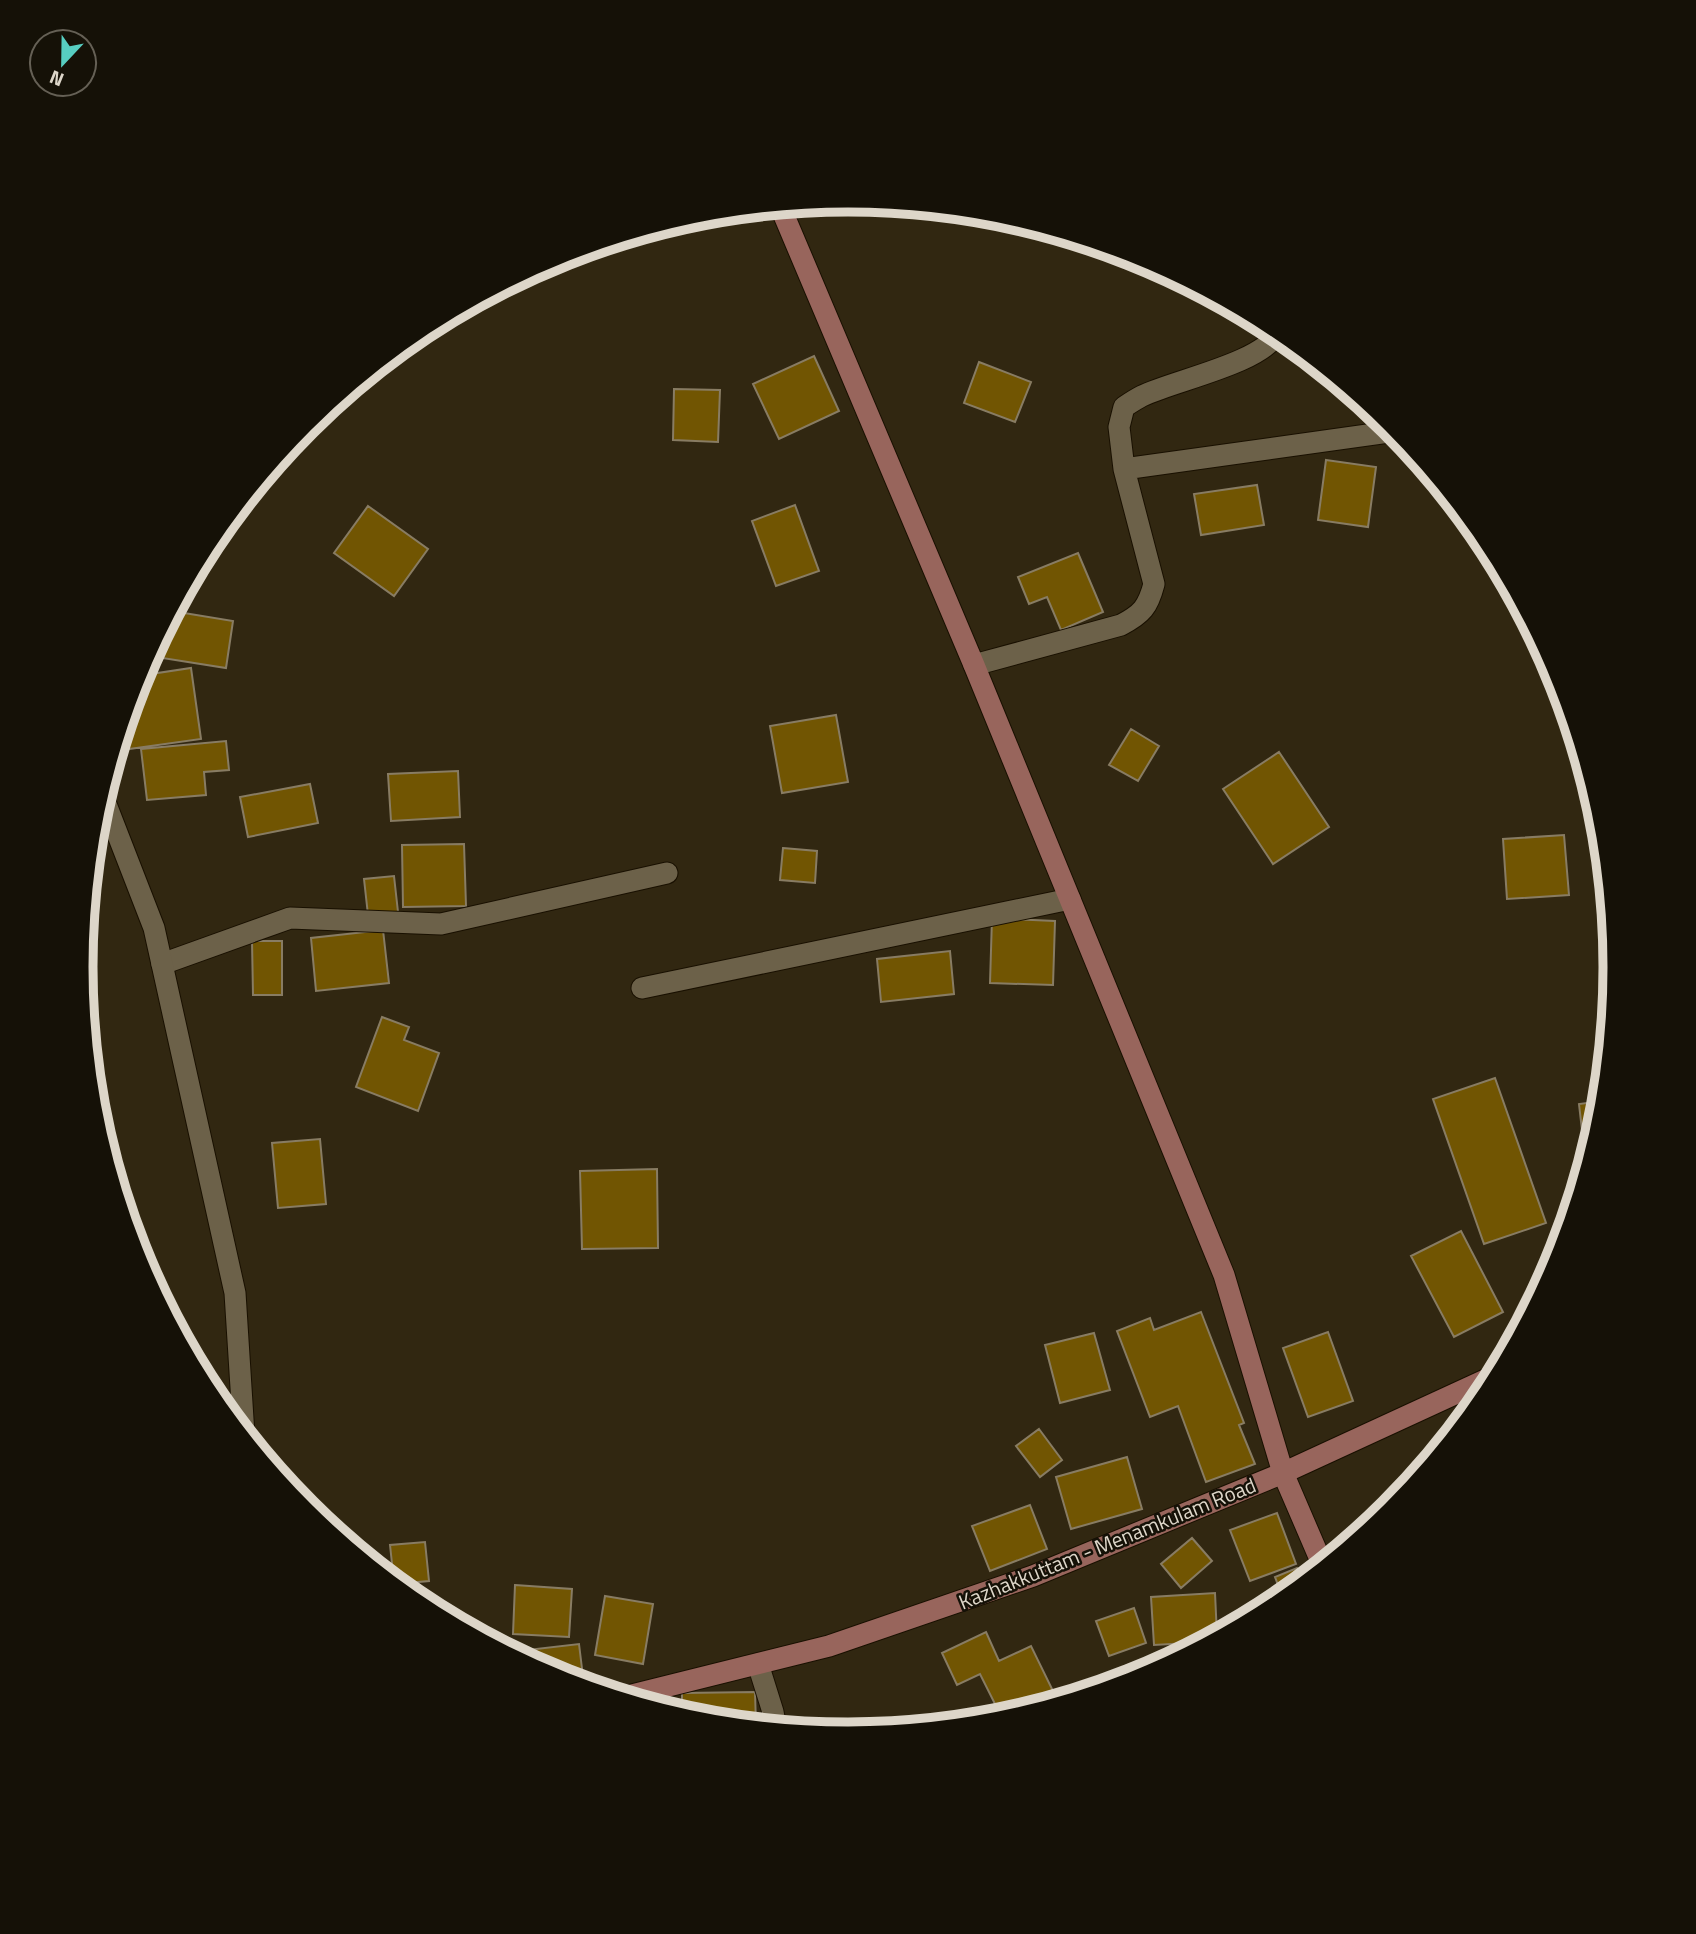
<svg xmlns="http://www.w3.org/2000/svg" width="1696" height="1934" font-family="'Titillium Web',sans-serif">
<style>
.building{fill:#715502;stroke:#887c63;stroke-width:2}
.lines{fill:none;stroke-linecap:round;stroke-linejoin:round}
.lane-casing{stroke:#191000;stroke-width:23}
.street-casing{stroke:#191000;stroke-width:23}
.secondary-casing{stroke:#191000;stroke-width:23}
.lane{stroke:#6c6149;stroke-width:21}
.street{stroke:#6c6149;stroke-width:21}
.secondary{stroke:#98655c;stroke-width:21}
.labels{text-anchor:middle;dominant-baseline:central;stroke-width:5;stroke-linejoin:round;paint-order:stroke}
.street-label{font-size:21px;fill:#ddd6c9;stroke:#151107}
.rim{fill:none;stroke:#ddd6c9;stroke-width:9}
</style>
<rect width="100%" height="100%" fill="#312711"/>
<path class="building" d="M814,356L839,411L779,439L753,384Z
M979,362L1031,382L1015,422L964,403Z
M674,389L720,390L718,442L673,440Z
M1326,460L1376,467L1368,527L1318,520Z
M1257,485L1264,525L1201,535L1194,494Z
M795,505L819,571L776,586L752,521Z
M368,506L428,549L394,596L334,553Z
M1078,553L1103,612L1061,630L1047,597L1029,604L1018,577Z
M172,611L233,621L226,668L156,657L160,634Z
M191,668L201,739L115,751L138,676Z
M836,715L848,782L782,793L770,726Z
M1131,729L1159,746L1138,781L1109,765Z
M226,741L229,770L204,772L206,795L147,800L141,749Z
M1279,752L1329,827L1273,864L1223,789Z
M458,771L460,817L391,821L388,774Z
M310,784L318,823L248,837L240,797Z
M1564,835L1569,895L1507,899L1503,839Z
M464,844L466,906L403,907L402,845Z
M783,848L817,851L815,883L780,880Z
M394,876L398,912L368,915L364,879Z
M992,918L1055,921L1053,985L990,983Z
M383,930L389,983L316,991L311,938Z
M252,941H282V995H253Z
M950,951L954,994L881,1002L877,959Z
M382,1017L409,1027L404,1040L439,1053L418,1111L356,1087Z
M1495,1078L1546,1223L1484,1244L1433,1099Z
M1602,1101L1597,1128L1582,1130L1579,1104Z
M320,1139L326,1204L278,1208L272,1143Z
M657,1169L658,1248L582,1249L580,1171Z
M1461,1231L1503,1312L1454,1337L1411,1256Z
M1201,1312L1244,1423L1239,1425L1255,1464L1206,1482L1178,1406L1150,1417L1117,1331L1150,1318L1154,1330Z
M1328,1332L1353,1401L1308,1417L1283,1348Z
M1094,1333L1110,1390L1060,1403L1045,1345Z
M1039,1429L1062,1460L1040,1477L1016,1446Z
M1127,1457L1142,1509L1071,1529L1056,1477Z
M1030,1505L1047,1549L990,1571L972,1526Z
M1277,1513L1296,1564L1250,1581L1230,1530Z
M1192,1538L1212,1561L1181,1588L1161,1564Z
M425,1542L429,1581L396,1584L394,1582L390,1545Z
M1297,1568L1303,1582L1283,1598L1275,1577Z
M515,1585L572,1589L569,1637L513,1634Z
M1215,1593L1217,1636L1206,1642L1154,1645L1151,1597Z
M605,1596L653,1604L643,1664L595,1655Z
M1134,1608L1146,1643L1109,1656L1096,1621Z
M489,1629L490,1642L469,1630Z
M986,1632L999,1661L1031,1646L1053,1691L1001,1716L980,1674L957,1685L942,1653Z
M579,1644L584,1685L554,1676L510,1652Z
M755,1692L756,1725L698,1720L682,1715V1693Z"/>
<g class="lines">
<defs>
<path id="lane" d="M162,964L290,918L441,924L667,873
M642,988L1070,899"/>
<path id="street" d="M1124,469L1396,431
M974,665L1121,625C1142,614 1148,607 1154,584L1124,469L1119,427L1124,407C1130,403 1136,399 1142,396C1175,380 1263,363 1278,332
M102,794L154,928L235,1293L244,1435
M758,1664L773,1712L776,1727"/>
<path id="secondary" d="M780,206L974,665L1224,1275L1283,1473L1323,1566
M624,1697L829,1646L1033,1576L1283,1473L1496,1375"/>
</defs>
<use href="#lane" class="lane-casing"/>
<use href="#street" class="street-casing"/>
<use href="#secondary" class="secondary-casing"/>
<use href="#lane" class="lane"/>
<use href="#street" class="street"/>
<use href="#secondary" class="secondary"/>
</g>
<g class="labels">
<g class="street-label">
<text transform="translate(1107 1543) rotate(-22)">Kazhakkuttam - Menamkulam Road</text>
</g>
</g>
<path d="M0 0H1696V1934H0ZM93 967a755 755 0 1 1 1510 0a755 755 0 1 1-1510 0Z" fill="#151107" fill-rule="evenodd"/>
<path class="rim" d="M93 967a755 755 0 1 1 1510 0a755 755 0 1 1-1510 0Z"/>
<g transform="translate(63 63) rotate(202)"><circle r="33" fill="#151107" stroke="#656055" stroke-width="2"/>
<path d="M0-5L12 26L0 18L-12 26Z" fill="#57cec1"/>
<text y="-10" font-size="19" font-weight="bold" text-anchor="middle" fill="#ddd6c9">N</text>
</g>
</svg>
